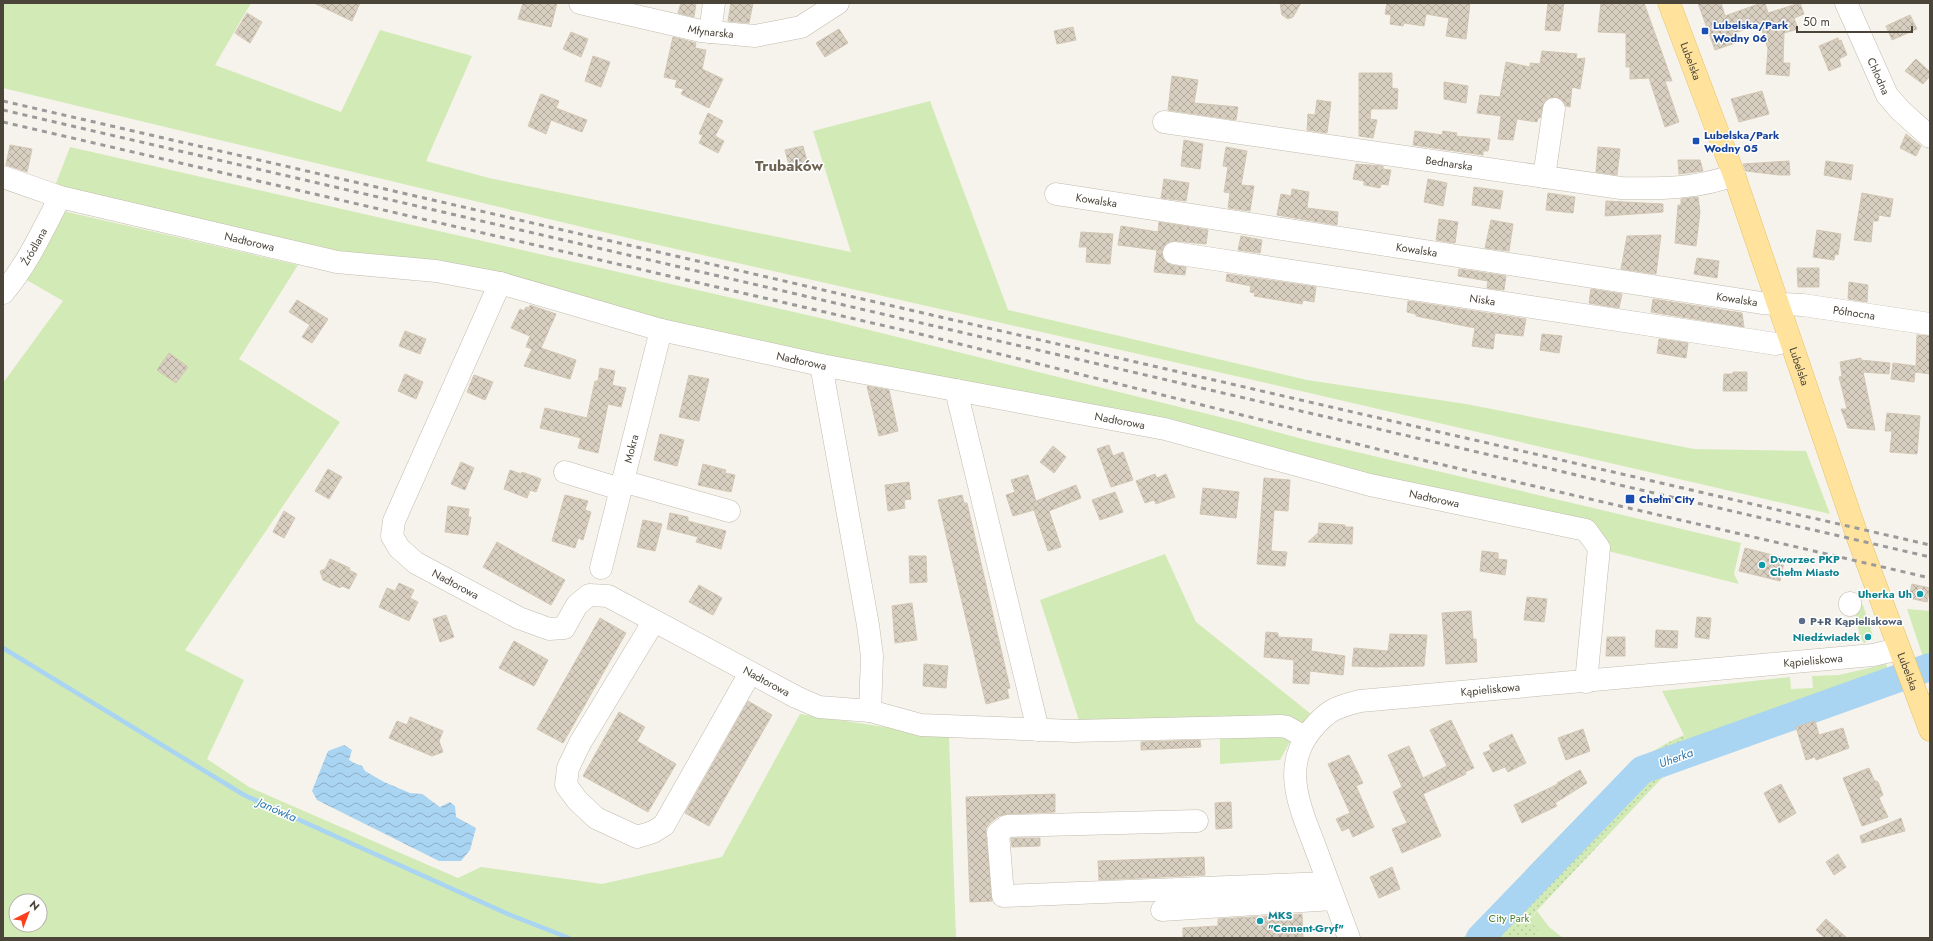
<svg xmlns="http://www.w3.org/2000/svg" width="1933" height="941" font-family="Jost,sans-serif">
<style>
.grass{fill:#d2eab5;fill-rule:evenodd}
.park{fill:url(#park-dots)}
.water{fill:url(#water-waves)}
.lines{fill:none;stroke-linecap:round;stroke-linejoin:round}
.stream{stroke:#a9d4f2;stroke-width:4.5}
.river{stroke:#a9d4f2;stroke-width:28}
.building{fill:url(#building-cross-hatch);stroke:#d3c7b4}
.minor-casing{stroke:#c2bbae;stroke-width:23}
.major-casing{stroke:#e6c16a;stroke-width:23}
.minor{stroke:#fff;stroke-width:22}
.major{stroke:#ffe39c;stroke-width:22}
.rail{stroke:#9a9a9a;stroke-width:3;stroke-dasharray:5 5;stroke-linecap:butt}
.transit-dot{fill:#1a4fb4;stroke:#fff;stroke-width:1.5}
.culture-dot{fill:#0f9aa8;stroke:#fff;stroke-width:1.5}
.service-dot{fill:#5c6f8a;stroke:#fff;stroke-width:1.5}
.labels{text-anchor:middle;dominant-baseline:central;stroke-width:3;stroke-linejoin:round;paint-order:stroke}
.transit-label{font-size:11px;font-weight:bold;fill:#164399;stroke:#fff;text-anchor:start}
.street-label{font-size:11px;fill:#4b4439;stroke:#fff}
.culture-label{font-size:11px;font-weight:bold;fill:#0d838f;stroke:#fff;text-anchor:start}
.service-label{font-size:11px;font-weight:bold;fill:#4e5e75;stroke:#fff;text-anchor:start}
.park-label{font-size:11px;fill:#4a7f2a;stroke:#fff}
.water-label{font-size:12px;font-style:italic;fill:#2e7ab2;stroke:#fff}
.district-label{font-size:15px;font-weight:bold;fill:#6e6250;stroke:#fff}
</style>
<defs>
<pattern id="park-dots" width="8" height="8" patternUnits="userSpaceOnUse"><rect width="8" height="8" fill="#d2eab5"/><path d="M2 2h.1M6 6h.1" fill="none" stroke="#b6ca9c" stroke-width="1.8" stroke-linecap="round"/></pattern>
<pattern id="water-waves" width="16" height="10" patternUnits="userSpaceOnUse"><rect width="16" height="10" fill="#a9d4f2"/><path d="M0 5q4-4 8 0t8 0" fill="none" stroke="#8caec5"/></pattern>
<pattern id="building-cross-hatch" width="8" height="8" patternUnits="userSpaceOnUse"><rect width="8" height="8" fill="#d8cfc1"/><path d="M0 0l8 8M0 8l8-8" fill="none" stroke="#b1aa9e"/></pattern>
</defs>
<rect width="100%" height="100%" fill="#f6f3ec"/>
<path class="grass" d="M3,3H251L215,65L341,112L380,30L472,56L426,161L489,178L851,252L813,131L930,101L1008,310L1307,380L1466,404L1694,449L1806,451L1830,514L1275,385L645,242L3,88Z
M70,147L829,320L1240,422L1310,441L1741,543L1734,574L1739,584L1604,550L1586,530L335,256L53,191Z
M63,211L298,265L239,359L340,422L185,650L244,680L207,759L249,787L458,878L481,867L602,884L722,857L800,714L949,737L956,938H3V383L63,301L25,279ZM16,901H40V925H16Z
M1165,554L1196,622L1311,714L1292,738L1280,760L1220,764V731L1084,736L1040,600Z
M1853,604L1863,605L1873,636V639L1864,643L1860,637Z
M1907,609L1930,611V678Z
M1886,664L1893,685L1693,760L1684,735L1662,691L1790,677L1791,689L1813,688L1812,676L1839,675Z
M1537,911L1549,927L1563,938H1544L1529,920Z"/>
<path class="park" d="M1684,735L1694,765L1663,777L1529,919L1544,938H1463C1502,896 1540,854 1581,814C1616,781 1638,755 1684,735Z"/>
<path class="water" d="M344,745L352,750L349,760L354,763L362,766L365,771L384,782L410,793L422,794L440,807L450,802L455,806L456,817L476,828L470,850L461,861H439L317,800L312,791L328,751Z"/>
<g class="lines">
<path class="stream" d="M3,648L244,795L508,914L569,938"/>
<path class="river" d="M1480,938L1642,770L1930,667"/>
</g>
<path class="building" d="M314,3H360L352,21Z
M523,3H557L551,27L518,19Z
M681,3H696L694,17L678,13Z
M731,3H753L749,23L728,21Z
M1280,3H1301L1293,17L1288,19L1282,15Z
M1387,3H1470L1466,39L1446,36L1449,18L1426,14L1424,26L1404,23L1403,26L1390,24L1391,15L1385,14Z
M1548,3H1564L1560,31L1545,30Z
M1601,3H1644L1672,81H1665L1679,122L1665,127L1649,78L1630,79V67H1626V33L1598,32Z
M1698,3H1721L1725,16L1761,3H1765L1768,13L1800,3L1804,14L1794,18L1798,29L1784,33L1783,63H1790L1789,76L1766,74L1768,49L1760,24L1732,34L1735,43L1715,50Z
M247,13L262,22L250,43L235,33Z
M1910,15L1917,29L1892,40L1886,26Z
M1073,27L1076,40L1057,44L1054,31Z
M839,29L848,43L825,57L816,43Z
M571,32L588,39L581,57L563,49Z
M673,37L696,43L695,48L706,50L702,69L723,79L709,108L681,94L684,89L675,87L677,80L664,77Z
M1838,38L1839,41L1841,40L1847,55L1839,59L1841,66L1829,71L1819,46Z
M1542,51L1577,54L1576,59L1585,58L1580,89L1572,87L1570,107L1566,106L1561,99L1555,97L1549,98L1544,102L1540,118H1538L1537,122L1517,119L1513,140L1498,139L1501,116L1477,113L1480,95L1500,97L1506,62L1530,67V63L1540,64Z
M593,56L610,62L601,87L585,81Z
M1916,59L1930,72V76L1923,84L1905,71Z
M1359,73H1392V88L1398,89L1397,109H1371L1370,119L1377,120L1373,138L1359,136Z
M1172,76L1198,80L1194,103L1238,107L1236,120L1168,110Z
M1444,82L1468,86L1466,103L1444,99Z
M1762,91L1769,114L1739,122L1731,99Z
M541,94L559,101L556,108L587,120L582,132L551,120L546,134L528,126Z
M1317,100L1331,102L1327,133L1307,130L1308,114L1315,115Z
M708,113L723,121L715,136L724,141L718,153L699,143L703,135L699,134Z
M1415,131L1442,135L1443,131L1457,133L1456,136L1490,139L1488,151H1483V155L1413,145Z
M1906,134L1921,146L1916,156L1900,148Z
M1184,140L1203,144L1200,169L1181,166Z
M10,145L32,149L27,172L6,165Z
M803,146L808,165L790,169L785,150Z
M1226,147L1247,151L1241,185L1254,186L1250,211L1228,208L1230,193L1224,192L1228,167L1223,166Z
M1598,147L1620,149L1617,175L1596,172Z
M1678,160H1700L1703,171L1679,174Z
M1789,161L1790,175H1779L1746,171L1743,164Z
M1826,161L1853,165L1851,180L1824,175Z
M1356,164L1383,166V169L1391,170L1388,185L1381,184L1380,188L1364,185V181L1353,179Z
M1164,179L1189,183L1186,201L1161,198Z
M1428,179L1447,183L1443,206L1424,202Z
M1474,187L1503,191L1500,209L1472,205Z
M1292,189L1309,192L1307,208L1338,212L1337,225L1277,215L1281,194L1291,196Z
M1548,193L1575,197L1573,213L1546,210Z
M1862,193L1893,199L1890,217L1879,215L1878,221H1873L1871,242L1854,240Z
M1698,197L1700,212L1696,246L1675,243L1678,205H1681V199Z
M1606,201L1663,204V212L1605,216Z
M1439,219L1458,222L1455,243L1436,240Z
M1491,220L1513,224L1509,251L1485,248Z
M1159,222L1208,230L1206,244L1175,241L1169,242L1164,246L1162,252L1163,258L1166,262L1172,265L1186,267L1185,275L1154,272L1157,250L1118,245L1121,226L1158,232Z
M1817,230L1841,234L1838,255L1835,254L1834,260L1813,257Z
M1081,232L1113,234L1110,264L1086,262L1087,247H1079Z
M1661,235L1656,274L1621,269L1627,236Z
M1241,236L1262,240L1260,253L1238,250Z
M1697,258L1719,261L1717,278L1694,274Z
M1797,268H1819V287H1798Z
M1459,269L1506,276L1504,290L1487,288L1488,281L1458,276Z
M1227,274L1316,287L1314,302L1303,300L1302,304L1254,296L1255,293L1250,292L1251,286L1226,281Z
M1849,282L1868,285L1867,302L1848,299Z
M1591,289L1622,294L1619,308L1589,303Z
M1653,299L1742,313L1744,327L1651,312Z
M297,300L328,319L312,343L302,337L310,325L289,312Z
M1408,301L1526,319L1523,336L1495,333L1493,349L1472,346L1475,328L1416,316V314L1407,312Z
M530,305L556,314L541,348L576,360L570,379L524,366L532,349L526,347L530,336L511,328L520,309L524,311L526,307L529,308Z
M405,331L426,339L420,354L399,346Z
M1542,334L1562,336L1559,353L1540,350Z
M1917,335L1930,336V374L1915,372L1914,382L1891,379L1893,363L1916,366Z
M1659,339L1688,343L1686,358L1657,353Z
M169,353L188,367L176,383L157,370Z
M1861,358V360L1890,363L1889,374L1863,372L1875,430L1848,428L1841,409H1847L1839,377L1842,376L1840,362Z
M600,368L615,371L612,385L626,388L621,407L608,404L598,453L578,448L581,438L540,428L545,408L587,418L595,381H598Z
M1733,372H1747V391H1723L1724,374H1733Z
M405,374L423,382L416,399L398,391Z
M474,375L493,382L485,400L467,392Z
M689,375L709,379L699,421L679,417Z
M867,386L889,390L898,431L879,436Z
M1887,413L1920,416L1917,454L1890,452L1892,431H1885Z
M660,434L684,440L677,466L654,460Z
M1109,445L1113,456L1123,452L1133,480L1111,487L1097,449Z
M1053,446L1066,457L1054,473L1040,462Z
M461,462L474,468L465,490L451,484Z
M703,464L726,470L725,473L735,475L731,492L698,485Z
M328,469L342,477L329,499L315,491Z
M510,470L521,474L522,472L541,479L536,492L530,490L527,498L504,489Z
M1155,474L1157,478L1166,474L1175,497L1156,504L1154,500L1145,503L1136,481Z
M1028,475L1036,501L1076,485L1081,498L1049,511L1061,547L1048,551L1034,510L1013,516L1006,495L1015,492L1011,480Z
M1264,478L1290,480L1288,511L1274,510L1271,551L1287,552L1285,566L1257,564Z
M909,482L911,499L904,500L905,508L888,511L885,485Z
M1203,488L1239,492L1236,518L1200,514Z
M1115,492L1123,512L1100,520L1092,500Z
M565,495L588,501L585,510L591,512L583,540L578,538L575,548L552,541Z
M962,495L964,503H967L1010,688L1007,689L1009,698L986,704L938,500Z
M448,506L469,509L468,517H471L468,535L445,532Z
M284,511L295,518L284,538L273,532Z
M670,513L688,517V521L726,531L721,549L696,542L698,537L667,529Z
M643,520L662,524L655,551L637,547Z
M1319,523L1345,525V527H1353L1352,544L1308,542L1318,533Z
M497,542L565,580L551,605L483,567Z
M1745,548L1785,558L1780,581L1739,571Z
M1482,551L1498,553V559L1507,560L1505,575L1480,571Z
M909,556H926L927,582L910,583Z
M330,559L350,568L349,570L357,574L349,589L342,586L340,588L323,580L320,571L325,569Z
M399,583L414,590L410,598L418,602L409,621L379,607L387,588L395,591Z
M1912,584L1930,588L1927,602L1909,598Z
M699,585L722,598L713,615L689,602Z
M1527,597L1547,599L1544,622L1524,620Z
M912,603L917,640L895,643L892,606Z
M1471,611L1473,639H1476L1477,662L1446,664L1442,613Z
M446,615L454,637L440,642L433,619Z
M1697,617L1711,618L1709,639L1695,637Z
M600,618L626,633L563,743L537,729Z
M1656,630L1678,631L1677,648L1655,647Z
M1266,632L1278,633V637L1312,639L1311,651L1345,656L1343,675L1310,671L1309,684L1293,683L1294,660L1264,657Z
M1390,634L1427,635L1424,666L1376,667L1352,666L1354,648L1388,651Z
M1607,637H1625V656H1606Z
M514,641L548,660L534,686L499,668Z
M924,664L948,666L946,688L923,686Z
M748,701L772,715L709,826L685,813Z
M619,712L645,727L637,741L676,764L648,812L583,776Z
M410,717L443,731L439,741L443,752L432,756L389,738L397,721L407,725Z
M1451,720L1474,768L1465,772L1466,774L1423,794L1441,836L1402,853L1392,829L1407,823L1393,792L1402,787L1388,755L1409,746L1423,778L1447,766L1430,730Z
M1815,721L1819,735L1843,728L1849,748L1816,760L1815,757L1806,760L1796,727Z
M1583,729L1590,751L1566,760L1558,738Z
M1512,734L1526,763L1508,772L1505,767L1493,772L1483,753L1491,750L1489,745Z
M1200,740L1201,747L1141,750V742Z
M1349,755L1363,783L1356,786L1374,827L1353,837L1349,828L1342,831L1336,819L1350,813L1328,764Z
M1869,768L1874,780L1878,782L1883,795L1879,798L1888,817L1862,826L1843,778Z
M1580,770L1587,783L1555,803L1557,806L1522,823L1514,805L1558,784L1557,783Z
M1781,784L1796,813L1779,823L1764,793Z
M1055,794V812L1007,814L999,816L990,823L986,828V834L992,901L970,902L966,797Z
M1231,802L1232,828L1216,829L1215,803Z
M1901,818L1905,831L1862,843L1860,836Z
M1040,838V846L1012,847L1011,838Z
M1838,854L1846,867L1834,875L1826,862Z
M1204,857L1205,875L1099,880L1098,861Z
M1392,867L1400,889L1379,898L1370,877Z
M1302,914L1303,938H1183V928L1218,926V919Z
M1826,919L1847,938H1825L1816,930Z"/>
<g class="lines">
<defs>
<g id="minor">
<path id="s1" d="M580,3L701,31L755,36L801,27L838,3"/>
<path id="s2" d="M1846,3L1887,95L1900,110L1930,137"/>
<path d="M710,32L714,3"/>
<path id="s3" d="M1164,122L1621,188C1659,189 1697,189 1734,175"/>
<path id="s4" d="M3,177L60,197L337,262L436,271L500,283L661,330L821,365L1165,429L1370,485L1586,530L1599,548L1586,682"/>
<path d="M1544,177L1554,109"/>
<path id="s5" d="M1056,194L1762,303L1803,305L1930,324"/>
<path id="s6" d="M1174,253L1776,344L1790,340"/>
<path id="s7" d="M500,283L394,521L392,536L399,548L416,563L519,618L549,629L564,628L577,605L589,595L608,596L796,697L819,707L870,711L921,725L1073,731L1280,726L1287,727L1305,737"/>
<path id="s8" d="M3,293C27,265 43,230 60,197"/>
<path d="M821,365L868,625L872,656L870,711"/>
<path d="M956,390L1038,730"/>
<path d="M565,472L620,489"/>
<path d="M622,481L729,511"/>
<path id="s9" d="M601,568L661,330"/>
<path d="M1850,605V603"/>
<path d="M654,621L580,743L568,768L566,785L577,800L596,818L637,837L653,832L664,825L750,673"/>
<path d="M1197,821L1007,826L998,833L1003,896L1328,883"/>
<path d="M1162,910L1334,899"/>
<path id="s10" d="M1349,938C1338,909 1328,881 1317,852C1302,811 1279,768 1312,729C1328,710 1336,707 1360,701L1873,655L1899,649"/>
</g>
<g id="major">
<path id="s11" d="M1669,3L1734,175L1859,541L1930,730"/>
</g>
</defs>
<use href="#minor" class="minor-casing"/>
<use href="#major" class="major-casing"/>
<use href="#minor" class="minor"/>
<use href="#major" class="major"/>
<path class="rail" d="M3,101L1930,545
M3,110L1930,557
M3,122L920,334L1409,457L1930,578"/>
</g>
<g class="transit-dot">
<rect x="1701" y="27" width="8" height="8" rx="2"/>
<rect x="1692" y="137" width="8" height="8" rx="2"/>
<rect x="1625" y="494" width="10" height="10" rx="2"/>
</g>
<g class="culture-dot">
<circle cx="1762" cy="565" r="4"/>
<circle cx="1920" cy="594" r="4"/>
<circle cx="1868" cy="637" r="4"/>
<circle cx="1260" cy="921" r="4"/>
</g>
<circle class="service-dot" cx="1802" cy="621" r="4"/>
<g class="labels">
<g class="transit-label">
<text x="1713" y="25">Lubelska/Park<tspan x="1713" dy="13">Wodny 06</tspan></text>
<text x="1704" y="135">Lubelska/Park<tspan x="1704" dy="13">Wodny 05</tspan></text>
<text x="1639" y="499">Chełm City</text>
</g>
<g class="street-label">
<text stroke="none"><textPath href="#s1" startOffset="134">Młynarska</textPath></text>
<text stroke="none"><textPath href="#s11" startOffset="62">Lubelska</textPath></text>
<text stroke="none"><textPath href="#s2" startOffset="80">Chłodna</textPath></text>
<text stroke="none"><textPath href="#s3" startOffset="288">Bednarska</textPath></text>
<text stroke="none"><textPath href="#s5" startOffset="41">Kowalska</textPath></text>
<text stroke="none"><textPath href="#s4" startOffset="255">Nadtorowa</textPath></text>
<text stroke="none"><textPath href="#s8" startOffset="56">Źródlana</textPath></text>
<text stroke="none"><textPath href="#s5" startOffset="365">Kowalska</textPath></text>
<text stroke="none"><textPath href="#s5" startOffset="689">Kowalska</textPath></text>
<text stroke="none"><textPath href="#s6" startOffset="312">Niska</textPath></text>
<text stroke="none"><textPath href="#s5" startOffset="807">Północna</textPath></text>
<text stroke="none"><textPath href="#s4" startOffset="821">Nadtorowa</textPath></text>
<text stroke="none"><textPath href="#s11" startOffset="386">Lubelska</textPath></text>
<text stroke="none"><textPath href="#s4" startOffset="1145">Nadtorowa</textPath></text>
<text stroke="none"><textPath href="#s9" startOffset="123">Mokra</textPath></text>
<text stroke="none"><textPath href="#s4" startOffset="1469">Nadtorowa</textPath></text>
<text stroke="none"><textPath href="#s7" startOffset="357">Nadtorowa</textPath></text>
<text stroke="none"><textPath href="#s10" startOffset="734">Kąpieliskowa</textPath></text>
<text stroke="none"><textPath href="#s11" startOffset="710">Lubelska</textPath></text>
<text stroke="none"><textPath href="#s7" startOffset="717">Nadtorowa</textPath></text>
<text stroke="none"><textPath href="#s10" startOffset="410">Kąpieliskowa</textPath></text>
</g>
<g class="culture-label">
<text x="1770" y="559">Dworzec PKP<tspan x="1770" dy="13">Chełm Miasto</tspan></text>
<text x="1912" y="594" text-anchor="end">Uherka Uh</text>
<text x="1860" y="637" text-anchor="end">Niedźwiadek</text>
<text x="1268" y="915">MKS<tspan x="1268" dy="13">"Cement-Gryf"</tspan></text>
</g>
<g class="service-label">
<text x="1810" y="621">P+R Kąpieliskowa</text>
</g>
<g class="park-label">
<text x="1509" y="918">City Park</text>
</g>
<g class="water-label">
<text transform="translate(1676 758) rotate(-20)">Uherka</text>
<text transform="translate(277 810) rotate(24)">Janówka</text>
</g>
<g class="district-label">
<text x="789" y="166">Trubaków</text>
</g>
</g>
<rect width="1933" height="941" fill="none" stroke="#4b4439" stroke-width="8"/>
<g transform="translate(28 913) rotate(42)"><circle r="19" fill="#ffffff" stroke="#b7b4b0"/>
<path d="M0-3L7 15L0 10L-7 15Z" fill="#fc3f1d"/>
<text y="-6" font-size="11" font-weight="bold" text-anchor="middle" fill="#4b4439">N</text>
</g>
<path d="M1797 26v6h115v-6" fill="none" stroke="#4b4439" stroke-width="2"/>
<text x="1803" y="26" font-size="12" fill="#4b4439" stroke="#ffffff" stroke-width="3" paint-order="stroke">50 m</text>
</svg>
